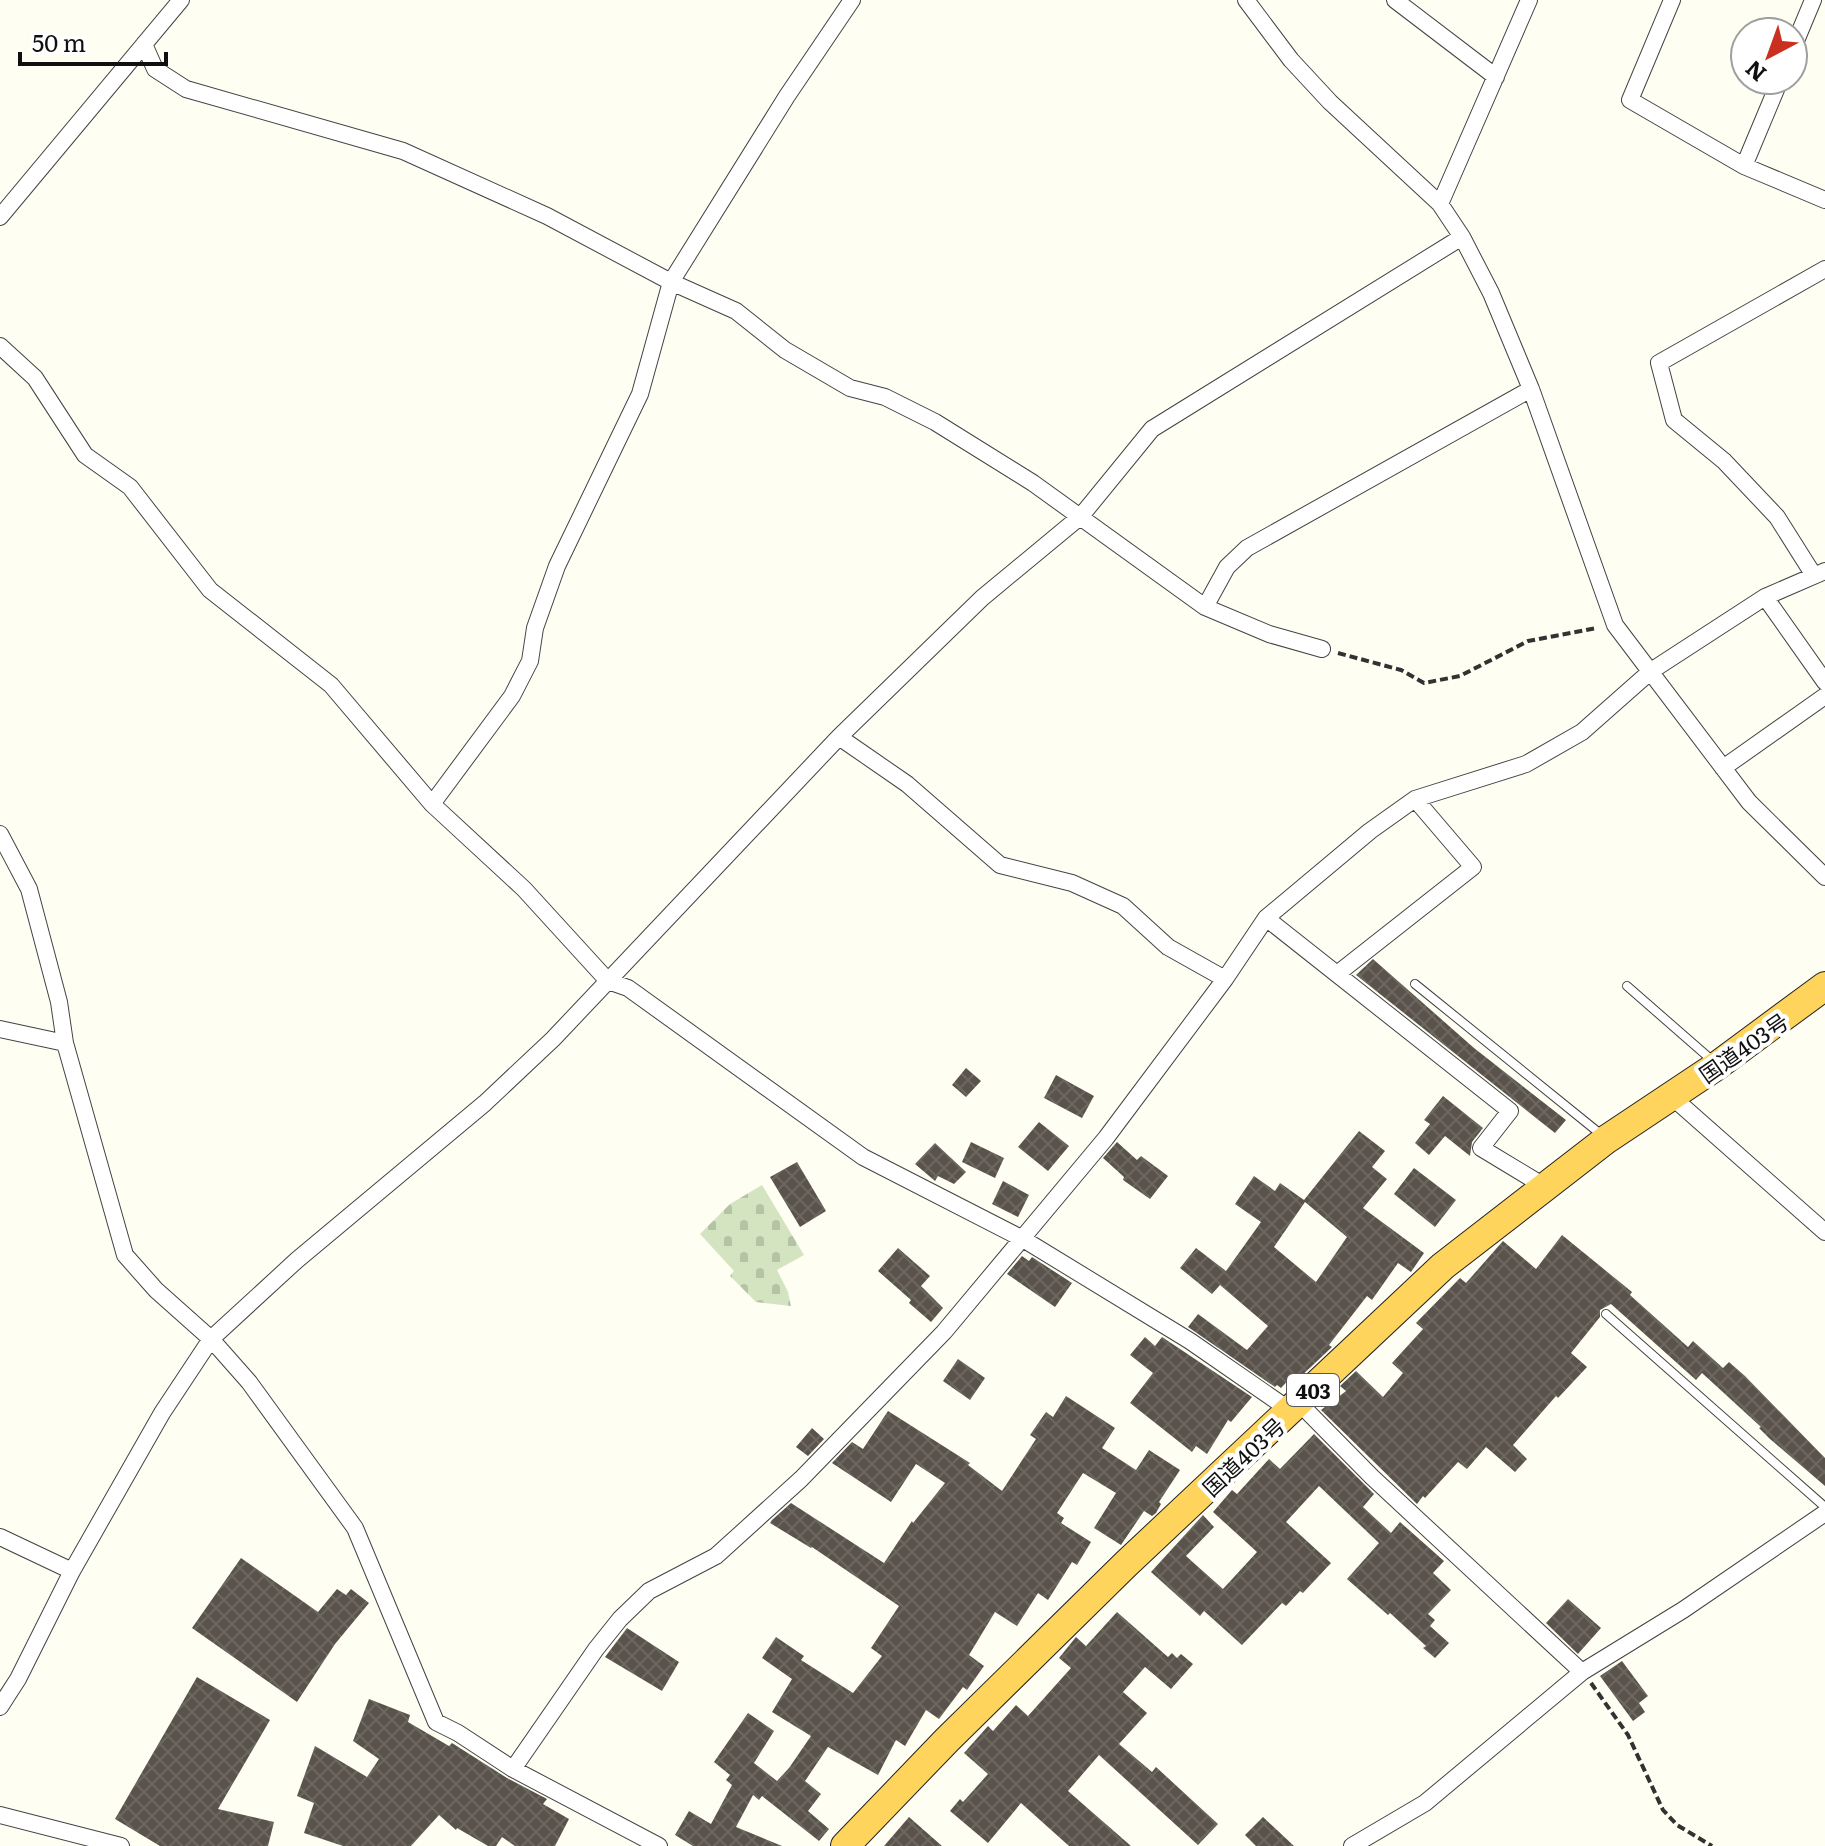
<svg xmlns="http://www.w3.org/2000/svg" width="1825" height="1846" font-family="Literata,'Noto Sans JP',serif">
<style>
.cemetery{fill:url(#cemetery-stones)}
.building{fill:url(#building-cross-hatch);fill-rule:evenodd}
.lines{fill:none;stroke-linecap:round;stroke-linejoin:round}
.service-casing{stroke:#434343;stroke-width:10}
.minor-casing{stroke:#434343;stroke-width:18}
.trunk-casing{stroke:#212121;stroke-width:30}
.path{stroke:#323232;stroke-width:4;stroke-dasharray:8 4;stroke-linecap:butt}
.service{stroke:#fff;stroke-width:8}
.minor{stroke:#fff;stroke-width:16}
.trunk{stroke:#fed45c;stroke-width:28}
.labels{text-anchor:middle;dominant-baseline:central;stroke-width:8;stroke-linejoin:round;paint-order:stroke}
.shield{fill:#fff;stroke:#585858;stroke-width:2}
.shield-label{font-size:20px;font-weight:bold;fill:#101010}
.street-label{font-size:22px;fill:#101010;stroke:#fff}
</style>
<defs>
<pattern id="cemetery-stones" width="16" height="16" patternUnits="userSpaceOnUse" patternTransform="scale(2)"><rect width="16" height="16" fill="#d4e4c1"/><path d="M2 7V4a2 2 0 0 1 4 0v3zM10 15v-3a2 2 0 0 1 4 0v3z" fill="#b5c3a5"/></pattern>
<pattern id="building-cross-hatch" width="8" height="8" patternUnits="userSpaceOnUse" patternTransform="scale(2)"><rect width="8" height="8" fill="#5a534c"/><path d="M0 0l8 8M0 8l8-8" fill="none" stroke="#6d6761"/></pattern>
</defs>
<rect width="100%" height="100%" fill="#fffef3"/>
<path class="cemetery" d="M762,1185L804,1255L777,1270L788,1292L791,1306L756,1302L730,1276L734,1271L700,1234L730,1204Z"/>
<path class="building" d="M1373,959L1474,1048L1566,1120L1555,1133L1356,975Z
M966,1068L981,1081L966,1097L952,1085Z
M1056,1075L1094,1096L1082,1118L1044,1098Z
M1443,1096L1483,1128L1472,1142L1470,1156L1445,1136L1429,1155L1415,1143L1430,1124L1424,1120Z
M1039,1122L1069,1146L1048,1171L1018,1147Z
M1359,1131L1385,1151L1372,1167L1387,1179L1363,1208L1424,1253L1411,1272L1398,1263L1372,1300L1367,1296L1329,1345L1332,1347L1297,1380L1292,1376L1281,1388L1277,1385L1275,1387L1188,1327L1198,1314L1247,1350L1268,1326L1220,1285L1212,1294L1180,1268L1196,1248L1226,1271L1261,1222L1235,1204L1254,1176L1275,1191L1280,1183L1304,1200ZM1305,1202L1347,1237L1316,1282L1274,1247Z
M971,1142L1004,1158L995,1178L962,1162Z
M1117,1142L1137,1160L1141,1156L1168,1176L1150,1199L1123,1180L1124,1177L1103,1158Z
M935,1143L966,1172L954,1184L938,1176L935,1181L915,1164Z
M797,1162L826,1211L800,1227L770,1177Z
M1414,1168L1456,1200L1435,1227L1394,1194Z
M1003,1181L1029,1195L1018,1217L992,1204Z
M1562,1235L1632,1292L1630,1295L1688,1347L1693,1341L1723,1368L1729,1362L1745,1376L1825,1458V1486L1770,1439L1759,1428L1761,1427L1702,1373L1696,1380L1611,1304L1600,1310V1317L1571,1353L1587,1367L1558,1398L1556,1396L1513,1445L1527,1459L1515,1472L1486,1447L1467,1469L1458,1462L1425,1498L1423,1496L1417,1504L1321,1410L1346,1391L1340,1386L1356,1371L1383,1397L1403,1373L1392,1363L1423,1329L1416,1323L1460,1278L1466,1283L1503,1241L1536,1269Z
M898,1248L930,1276L921,1286L943,1308L931,1322L909,1303L911,1300L878,1271Z
M1022,1256L1029,1261L1032,1257L1072,1283L1055,1307L1007,1274Z
M1145,1337L1155,1346L1162,1337L1252,1397L1231,1422L1228,1420L1207,1454L1196,1446L1192,1452L1130,1403L1153,1373L1130,1355Z
M958,1359L985,1378L970,1400L943,1381Z
M1066,1396L1115,1428L1102,1448L1136,1470L1149,1450L1180,1470L1159,1502L1161,1504L1156,1513L1152,1516L1144,1511L1121,1545L1094,1528L1116,1493L1083,1473L1057,1513L1064,1518L1061,1523L1091,1542L1077,1565L1072,1562L1048,1600L1038,1593L1017,1626L995,1612L969,1655L984,1666L967,1690L963,1687L939,1719L926,1710L905,1746L896,1740L878,1775L828,1747L805,1781L821,1794L808,1811L829,1829L819,1841L762,1796L759,1800L753,1795L736,1827L782,1846H693L675,1835L689,1811L711,1824L732,1785L726,1780L730,1775L714,1762L748,1713L774,1731L754,1763L777,1781L789,1768L811,1736L772,1712L792,1679L762,1658L776,1637L804,1656L801,1660L853,1693L882,1656L871,1648L899,1606L812,1547L811,1548L770,1523L772,1520L791,1503L884,1563L912,1521L913,1523L945,1483L916,1464L891,1502L832,1463L852,1442L863,1449L888,1411L970,1463L968,1465L1002,1491L1036,1439L1030,1435L1046,1412L1053,1417Z
M812,1428L824,1439L808,1456L796,1447Z
M1314,1434L1374,1494L1363,1507L1391,1533L1400,1522L1444,1561L1433,1573L1451,1590L1428,1614L1435,1620L1430,1626L1449,1643L1435,1658L1423,1648L1426,1646L1390,1613L1388,1615L1347,1579L1379,1543L1319,1486L1286,1522L1331,1563L1303,1593L1300,1591L1286,1606L1282,1603L1242,1645L1204,1611L1200,1616L1151,1572L1203,1515L1214,1527L1186,1556L1223,1589L1257,1552L1213,1512L1232,1490L1237,1494L1269,1459L1280,1469Z
M241,1558L318,1612L337,1589L346,1595L351,1589L369,1603L335,1644L297,1702L192,1628Z
M1568,1599L1601,1628L1578,1654L1546,1623Z
M1117,1612L1168,1657L1172,1653L1177,1658L1181,1654L1193,1664L1171,1689L1145,1667L1123,1692L1147,1713L1119,1744L1152,1772L1156,1767L1218,1824L1198,1845L1099,1755L1068,1791L1131,1846H1069L1021,1803L988,1843L950,1811L960,1799L963,1802L988,1774L964,1753L988,1726L993,1731L1016,1705L1028,1716L1071,1668L1059,1658L1076,1637L1086,1646Z
M627,1628L679,1662L662,1691L605,1657Z
M1622,1661L1648,1696L1639,1703L1645,1712L1633,1721L1600,1676Z
M197,1677L270,1720L218,1809L274,1822L268,1846H160L115,1819Z
M369,1699L410,1715L408,1722L449,1746L452,1743L507,1778L547,1799L543,1804L569,1819L555,1846H515L502,1837L496,1846H488L457,1828L456,1830L439,1815L411,1846H343L304,1833L314,1803L297,1796L315,1746L367,1777L379,1759L353,1741Z
M909,1817L942,1846H884Z
M1263,1817L1294,1846H1256L1245,1835Z"/>
<g class="lines">
<defs>
<path id="service" d="M1415,984L1603,1136
M1627,986L1714,1062
M1606,1314L1825,1507"/>
<path id="minor" d="M1246,0L1291,60L1330,102L1440,204L1462,237L1491,293L1531,389L1615,625L1749,802L1825,877
M1395,0L1496,77
M1672,0L1630,100L1744,166L1825,200
M144,44L155,69L186,89L403,151L547,216L671,282L736,311L785,350L850,388L885,397L935,422L1033,483L1205,607L1269,634L1322,649
M1793,48L1813,0
M1744,166L1780,80
M1440,204L1529,0
M0,217L181,0
M0,346L35,378L85,455L130,487L210,590L331,685L432,804L524,889L608,981L628,988L863,1157L1023,1239L1190,1341L1291,1411
M1813,574L1777,517L1724,461L1674,420L1659,363L1825,269
M1765,597L1825,682
M1205,607L1227,567L1247,548L1531,389
M839,737L907,784L1000,865L1072,883L1123,906L1168,947L1225,979
M1723,768L1825,696
M432,804L512,696L530,661L535,628L557,566L640,394L671,282L787,96L852,0
M0,834L29,889L59,1002L65,1043L125,1255L156,1290L211,1339L249,1382L355,1528L436,1722L458,1733L513,1769L659,1846
M1266,918L1510,1111L1481,1148L1544,1186
M1337,974L1473,867L1415,799
M0,1029L65,1043
M1671,1096L1825,1232
M1299,1403L1372,1477L1582,1672
M0,1537L72,1571
M0,1707L18,1679L72,1571L162,1413L211,1339L297,1260L485,1103L553,1039L839,737L982,598L1081,516L1152,429L1462,237
M513,1769L596,1649L620,1619L649,1591L716,1556L801,1479L944,1332L1106,1138L1225,979L1266,918L1370,831L1415,799L1526,764L1582,732L1651,671L1765,597L1825,571
M0,1815L121,1846
M1352,1846L1425,1803L1582,1672L1683,1610L1825,1513"/>
<path id="trunk" d="M845,1846L947,1740L1126,1564L1443,1266L1607,1139L1718,1065L1825,986"/>
</defs>
<use href="#service" class="service-casing"/>
<use href="#minor" class="minor-casing"/>
<use href="#trunk" class="trunk-casing"/>
<path class="path" d="M1338,653L1401,670L1424,683L1460,676L1528,641L1597,628
M1591,1683L1628,1735L1663,1810L1677,1825L1712,1846"/>
<use href="#service" class="service"/>
<use href="#minor" class="minor"/>
<use href="#trunk" class="trunk"/>
</g>
<g class="labels">
<rect class="shield" x="1287" y="1374" width="52" height="32" rx="6"/>
<g class="shield-label">
<text x="1313" y="1390">403</text>
</g>
<g class="street-label">
<text transform="translate(1743 1047) rotate(-35)">国道403号</text>
<text transform="translate(1243 1456) rotate(-43)">国道403号</text>
</g>
</g>
<g transform="translate(1769 56) rotate(221)"><circle r="38" fill="#ffffff" stroke="#9f9f9f" stroke-width="2"/>
<path d="M0-6L14 30L0 20L-14 30Z" fill="#ca2f1f"/>
<text y="-12" font-size="22" font-weight="bold" text-anchor="middle" fill="#101010">N</text>
</g>
<path d="M20 52v12h146v-12" fill="none" stroke="#101010" stroke-width="4"/>
<text x="32" y="52" font-size="24" fill="#101010" stroke="#ffffff" stroke-width="6" paint-order="stroke">50 m</text>
</svg>
